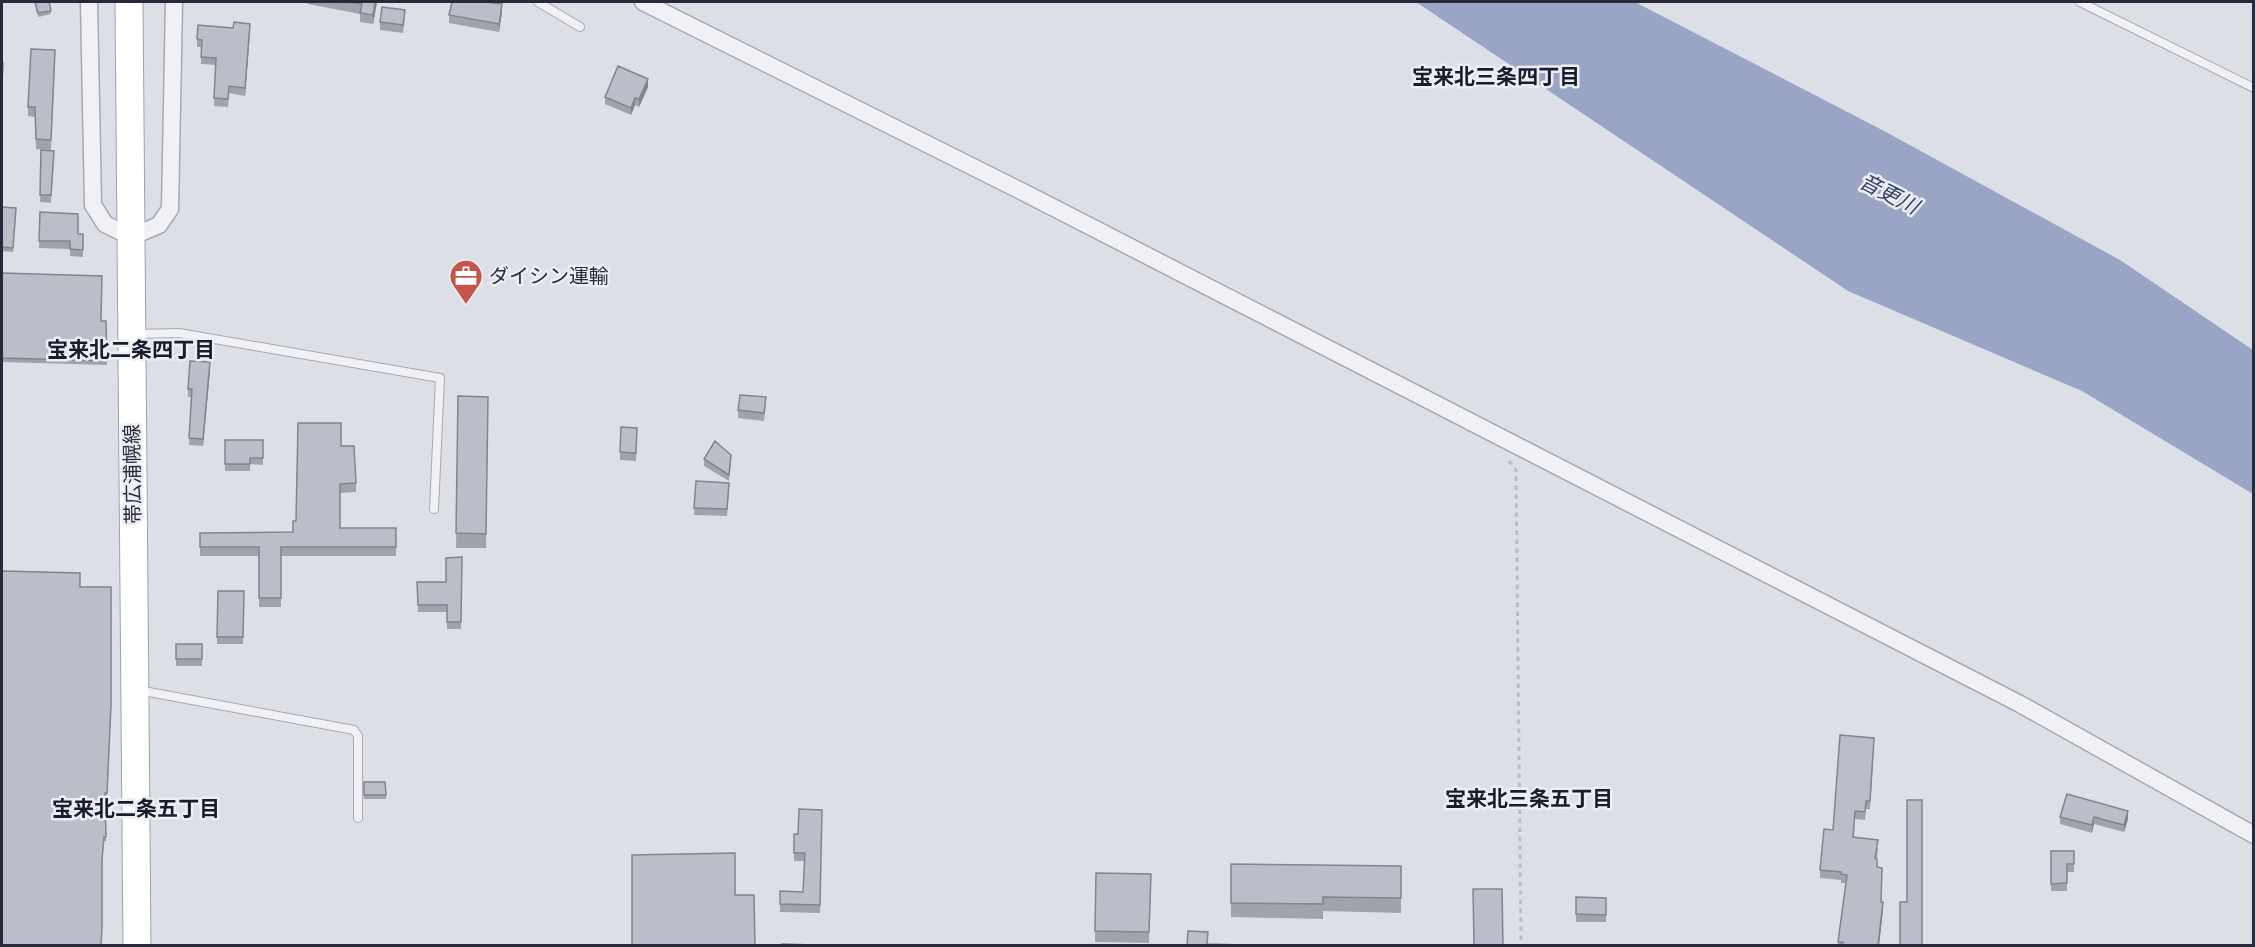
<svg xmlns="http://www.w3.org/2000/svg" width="2255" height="947" font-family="Karla,'Noto Sans JP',sans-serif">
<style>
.water{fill:#9aa4c4}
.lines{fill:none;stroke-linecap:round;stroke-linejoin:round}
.service-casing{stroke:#a7a9b3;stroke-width:10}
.minor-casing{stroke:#a7a9b3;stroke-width:19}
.primary-casing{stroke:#9ea0b1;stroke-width:29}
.path{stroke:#bcbdc5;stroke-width:3;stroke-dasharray:4.5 4.5;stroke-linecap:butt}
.service{stroke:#f0f0f5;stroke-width:8}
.minor{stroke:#f0f0f5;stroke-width:16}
.primary{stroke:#fff;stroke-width:27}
.wall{fill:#a1a3ac}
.shaded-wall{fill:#83848c}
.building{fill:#bbbdc8;stroke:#83848c;stroke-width:1.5}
.labels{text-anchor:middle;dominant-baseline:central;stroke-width:5;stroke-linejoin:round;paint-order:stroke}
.poi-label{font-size:20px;fill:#282a3c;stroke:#eceef4;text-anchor:start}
.street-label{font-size:20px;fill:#282a3c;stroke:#eceef4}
.neighbourhood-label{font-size:21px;font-weight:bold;fill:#1a1c2c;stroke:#eceef4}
.water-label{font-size:21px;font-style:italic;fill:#35406d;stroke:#eceef4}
</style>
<rect width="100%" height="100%" fill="#dddfe6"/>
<path class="water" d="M1416,2H1635L1886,132L2120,260L2253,350V494L2082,391L1848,291Z"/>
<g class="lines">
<defs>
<path id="service" d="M538,2L580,27
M2080,2L2254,88
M135,334L179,333L440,378L434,509
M138,690L354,730L358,736V818"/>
<path id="minor" d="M89,2L93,205L105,224L131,237L159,225L170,209L174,2
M643,2L1027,194L2020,704L2254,835"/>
<path id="primary" d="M129,2L137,946"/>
</defs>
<use href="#service" class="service-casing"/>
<use href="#minor" class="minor-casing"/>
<use href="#primary" class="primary-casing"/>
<path class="path" d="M1509,461L1516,470L1521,946"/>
<use href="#service" class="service"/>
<use href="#minor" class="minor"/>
<use href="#primary" class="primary"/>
</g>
<path class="wall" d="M34,2H49L51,14L38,17Z
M308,2H377L373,24L360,22V14L308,4Z
M502,12L499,32L449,23V15Z
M405,18L403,33L380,30V22Z
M250,31L245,96L229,93L228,107L214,106L216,65L201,64V47H197V39Z
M55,60L51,150L36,149L35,117L28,116V107Z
M648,87L639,107L635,105L631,115L605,104V97Z
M41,150L54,158L51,203L40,202Z
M2,207L16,208L13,252L2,251Z
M40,212L78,234H83V257L70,256V249L39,248Z
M2,273L101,321H106L107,365L2,362Z
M210,370L203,446L189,445L192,397H188V389Z
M458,396L488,397L486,548H456Z
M766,405L764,421L738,418V410Z
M637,436L636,461L620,460V452Z
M225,440H263V465L250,464V471H225Z
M341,446L356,483V492L340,493V528H396V556H281V607H259V556H200V533L293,532L296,521Z
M704,459L731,461L729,481L704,466Z
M729,491L727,516L694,515V508Z
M462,557L461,629H447V612H418L417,582H446Z
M80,587L111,709L107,797H105L106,841H104L102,864Z
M218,591H244L243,644H217Z
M176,644H202V666H176Z
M1874,746L1870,809H1866L1865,820L1855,819L1854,837L1878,848L1877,859V867L1882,876L1881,902L1883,910L1879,945H1838L1846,883H1841V880L1820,878V870L1833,830Z
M364,782H385L386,799H364Z
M822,810L820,913L780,912V891L803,892L804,861H794V834H798Z
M2128,811V819L2124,832L2094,824L2092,833L2060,824V817Z
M2051,851H2074V872H2067V891H2051Z
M1231,864L1401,866V913L1323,911V919L1231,917Z
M1096,873L1151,874L1149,943L1095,942Z
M1576,897L1606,898V922H1576Z"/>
<path class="shaded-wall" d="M375,2H377L373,24V15Z
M502,4V12L499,32V24Z
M250,24V31L245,96V88Z
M648,79V87L639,107V99Z
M635,98V105L631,115V108Z
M210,362V370L203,446V439Z
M2128,811V819L2124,832V825Z
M2094,817V824L2092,833V825Z
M1883,902V910L1879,945H1878Z"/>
<path class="building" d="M35,2H49L51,11L38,13Z
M347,2H375L373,15L360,13L362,4Z
M452,2H486L502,4L499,24L449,15Z
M382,7L405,10L403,25L380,22Z
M234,22L250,24L245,88L229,86L228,99L214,98L216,58L201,57L202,40L197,39L198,25L233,28Z
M31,49L55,50L51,140L36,139L35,107H28Z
M2,63H3L2,84Z
M618,66L648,79L639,99L635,98L631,108L605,97Z
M41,150L54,151L51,195H40Z
M2,207L16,208L13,248L2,247Z
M40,212L78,214V234H83V250L70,249V241H39Z
M2,273L102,276L101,321H106L107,361L2,358Z
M190,361L210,362L203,439L189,438L192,389H188Z
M740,395L766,397L764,413L738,410Z
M458,396L488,397L486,534L456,533Z
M298,423H341V446H354L356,483L340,484V528H396V547H281V598H259V547H200V533L293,532V521H296Z
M621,427L637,428L636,453L620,452Z
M225,440H263V458H250V464H225Z
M715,441L731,455L729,475L704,459Z
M696,481L729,483L727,509L694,508Z
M462,557L461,622H447V605H418L417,582H446V558Z
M2,571L80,573V587H111V705L107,793H105L106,837H104L102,860V928L101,945H2Z
M218,591H244L243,637H217Z
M176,644H202V659H176Z
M1840,735L1874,738L1870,801H1866L1865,812L1855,811L1853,837L1878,840L1875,858L1877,859V867L1882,868L1881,902H1883L1878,945H1842L1843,942H1838L1847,875L1841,874V872L1820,870L1824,829L1833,830Z
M364,782H385L386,795H364Z
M2067,794L2128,811L2124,825L2094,817L2092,825L2060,817Z
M1907,800H1922V945H1900V902H1907Z
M799,809L822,810L820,905L780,904V891L803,892L805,853H794V834H798Z
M2051,851H2074V864H2067V883L2051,884Z
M735,853V895H754L755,945H632V855Z
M1231,864L1401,866V898L1323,897V904L1231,903Z
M1096,873L1151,874L1149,932L1095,931Z
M1473,889H1502L1503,945H1474Z
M1576,897L1606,898V915L1576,914Z
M1188,931L1208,932L1207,944L1244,945H1187Z
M782,944L814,945H782Z"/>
<defs>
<symbol id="office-pin" viewBox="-11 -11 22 30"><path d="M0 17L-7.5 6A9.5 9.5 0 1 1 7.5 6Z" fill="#c45649" stroke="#eceef4"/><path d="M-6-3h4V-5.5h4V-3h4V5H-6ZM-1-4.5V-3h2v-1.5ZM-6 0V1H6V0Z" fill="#fff"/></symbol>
</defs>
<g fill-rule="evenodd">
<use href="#office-pin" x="447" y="257" width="38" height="52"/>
</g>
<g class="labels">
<g class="poi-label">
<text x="489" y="276">ダイシン運輸</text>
</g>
<g class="street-label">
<text transform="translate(133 474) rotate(-91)">帯広浦幌線</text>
</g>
<g class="neighbourhood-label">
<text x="1496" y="77">宝来北三条四丁目</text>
<text x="131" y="350">宝来北二条四丁目</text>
<text x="1529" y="799">宝来北三条五丁目</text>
<text x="136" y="809">宝来北二条五丁目</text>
</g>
<g class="water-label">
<text transform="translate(1889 194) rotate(27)">音更川</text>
</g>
</g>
<rect width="2255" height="947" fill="none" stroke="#282a3c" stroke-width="6"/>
</svg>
